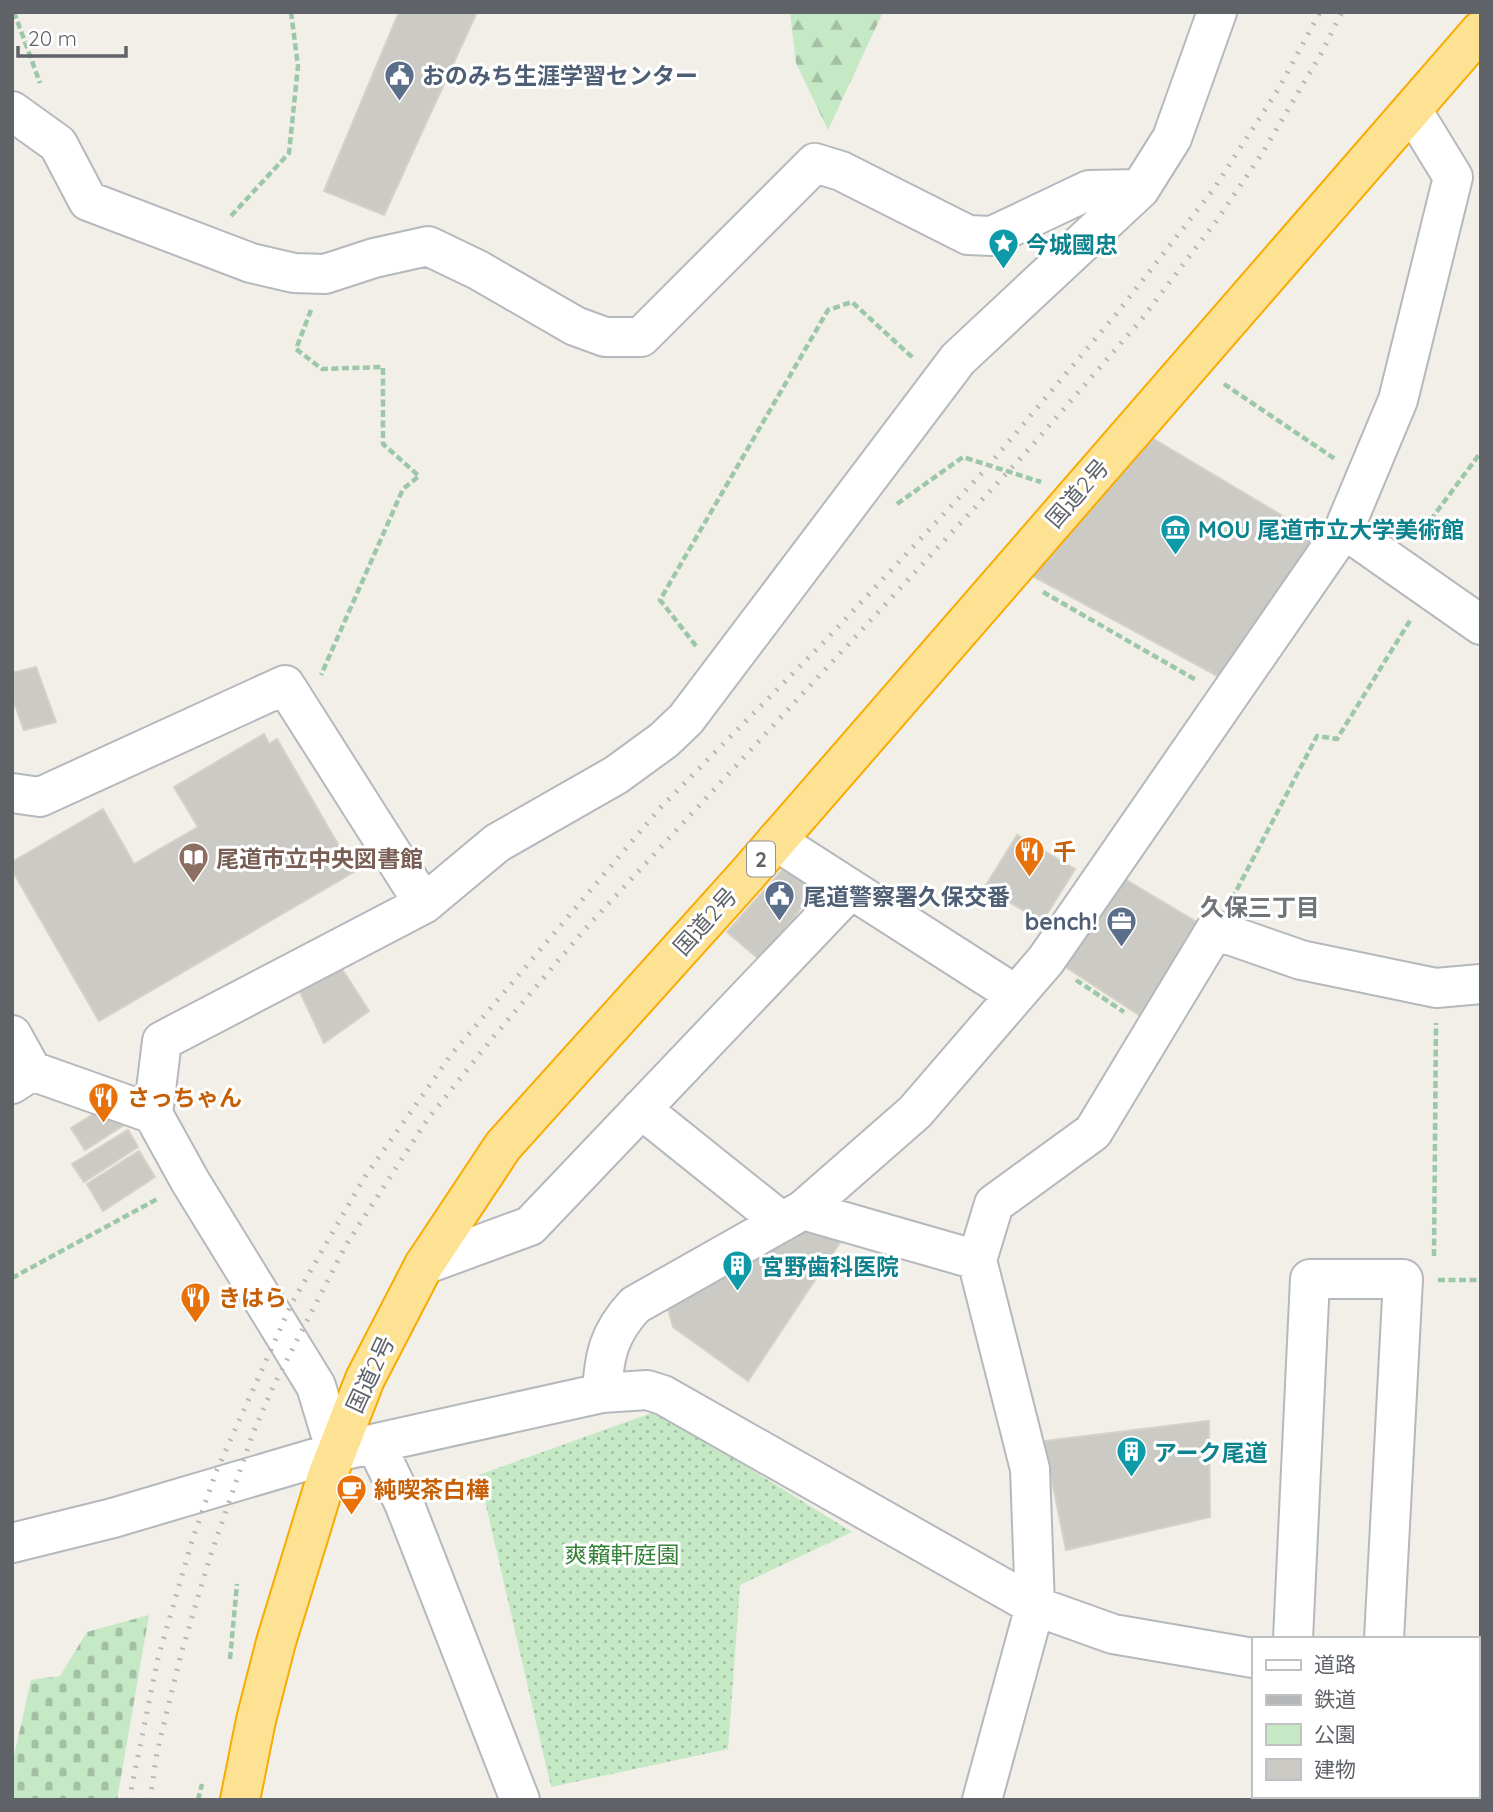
<svg xmlns="http://www.w3.org/2000/svg" width="1493" height="1812" font-family="Quicksand,'Noto Sans JP',sans-serif">
<style>
.green{fill:url(#green-dots)}
.forest{fill:url(#forest-firs)}
.cemetery{fill:url(#cemetery-stones)}
.building{fill:#cccac5;stroke:#d6d1c6;stroke-width:2}
.lines{fill:none;stroke-linecap:round;stroke-linejoin:round}
.minor-casing{stroke:#b5b8bc;stroke-width:42}
.highway-casing{stroke:#f9ab00;stroke-width:42}
.path{stroke:#9cc7a9;stroke-width:4.5;stroke-dasharray:7 3.5;stroke-linecap:butt}
.minor{stroke:#fff;stroke-width:38}
.highway{stroke:#fde293;stroke-width:38}
.rail{stroke:#b6b7b8;stroke-width:5;stroke-dasharray:2 9;stroke-linecap:butt}
.labels{text-anchor:middle;dominant-baseline:central;stroke-width:6;stroke-linejoin:round;paint-order:stroke}
.shield{fill:#fff;stroke:#8f9295;stroke-width:2}
.shield-label{font-size:21px;font-weight:bold;fill:#5f6368}
.service-label{font-size:23px;font-weight:bold;fill:#4e5e75;stroke:#fff;text-anchor:start}
.culture-label{font-size:23px;font-weight:bold;fill:#0d838f;stroke:#fff;text-anchor:start}
.street-label{font-size:23px;fill:#5f6368;stroke:#fff}
.food-label{font-size:23px;font-weight:bold;fill:#c56008;stroke:#fff;text-anchor:start}
.education-label{font-size:23px;font-weight:bold;fill:#785e54;stroke:#fff;text-anchor:start}
.park-label{font-size:23px;fill:#348238;stroke:#fff}
.neighbourhood-label{font-size:24px;font-weight:bold;fill:#70757a;stroke:#fff}
</style>
<defs>
<pattern id="green-dots" width="8" height="8" patternUnits="userSpaceOnUse" patternTransform="scale(1.75)"><rect width="8" height="8" fill="#c5e8c5"/><path d="M2 2h.1M6 6h.1" fill="none" stroke="#a3c0a4" stroke-width="1.8" stroke-linecap="round"/></pattern>
<pattern id="forest-firs" width="22" height="20" patternUnits="userSpaceOnUse" patternTransform="scale(1.75)"><rect width="22" height="20" fill="#c5e8c5"/><path d="M5 1l3.5 6h-7zM16 11l3.5 6h-7z" fill="#a3c0a4"/></pattern>
<pattern id="cemetery-stones" width="16" height="16" patternUnits="userSpaceOnUse" patternTransform="scale(1.75)"><rect width="16" height="16" fill="#c5e8c5"/><path d="M2 7V4a2 2 0 0 1 4 0v3zM10 15v-3a2 2 0 0 1 4 0v3z" fill="#a3c0a4"/></pattern>
</defs>
<rect width="100%" height="100%" fill="#f1efe8"/>
<path class="green" d="M657,1411L852,1532L740,1585L728,1749L551,1787L479,1475Z"/>
<path class="forest" d="M790,12H883L828,130L796,63Z"/>
<path class="cemetery" d="M149,1615L117,1800H12V1765L31,1680L60,1676L87,1632Z"/>
<path class="building" d="M399,12H477L384,215L324,191Z
M1147,435L1323,540L1223,679L1025,572Z
M36,667L56,722L24,730L12,697V673Z
M264,734L269,744L277,739L354,872L99,1021L12,870V862L103,809L134,864L198,827L174,787Z
M1017,835L1075,869L1042,922L985,887Z
M793,858L824,877L761,961L727,932Z
M1113,872L1200,924L1139,1015L1052,958Z
M333,955L369,1011L324,1043L292,975Z
M95,1113L124,1125L85,1150L71,1128Z
M128,1130L138,1147L84,1182L72,1164Z
M139,1151L155,1177L103,1211L87,1184Z
M802,1216L847,1232L748,1381L673,1327L666,1301Z
M1209,1421L1210,1517L1066,1550L1044,1441Z"/>
<g class="lines">
<defs>
<path id="minor" d="M12,111L58,144L88,201L251,263L294,273L325,274L374,258L428,246L478,270L575,326L605,337H641L815,163L841,171L968,235L992,236L1089,190L1140,189
M1344,529L1481,625
M12,793L40,797L285,685L424,904
M776,841L1016,995
M12,1035L32,1071
M12,1084L32,1071L153,1114
M641,1109L782,1222
M803,1210L977,1260
M424,1265L530,1226L851,889
M602,1393C604,1355 609,1333 635,1305L803,1210L915,1112L1046,960L1344,529L1398,400L1453,177L1412,110
M376,1445L404,1503L520,1800
M336,1452L316,1386L190,1181L153,1114L162,1041L424,904L497,843L616,775L664,740L686,719L958,359L1140,189L1172,138L1217,12
M12,1543L113,1518L336,1452L602,1393L647,1390L663,1395L1035,1606L1113,1634L1253,1658
M1293,1639L1310,1279H1403L1384,1639
M1477,1675H1481
M982,1800L1035,1606L1030,1469L977,1260L994,1204L1093,1132L1215,930L1301,960L1436,988L1481,984
M1370,1800V1796"/>
<path id="highway" d="M240,1800L256,1720L276,1642L326,1479L365,1379L424,1265L503,1146L746,876L1481,30"/>
</defs>
<use href="#minor" class="minor-casing"/>
<use href="#highway" class="highway-casing"/>
<path class="path" d="M14,12L40,83
M231,216L289,153L298,66L291,12
M311,310L296,349L322,369L383,367V444L419,476L403,489L321,675
M1224,384L1335,459
M897,504L963,457L1041,482
M1418,537L1481,452
M1043,592L1196,680
M696,646L660,600L828,310L852,302L913,358
M1232,899L1317,736L1337,739L1411,619
M1076,980L1124,1012
M1434,1256L1436,1023
M12,1278L159,1198
M1438,1280H1481
M230,1659L237,1584
M198,1800L202,1784"/>
<use href="#minor" class="minor"/>
<use href="#highway" class="highway"/>
<path class="rail" d="M129,1800L158,1658L192,1541L216,1472L292,1303L364,1178L451,1055L661,807L823,643L984,471L1117,313L1213,190L1279,88L1320,12
M150,1800L157,1752L181,1654L210,1557L253,1433L273,1387L346,1245L427,1120L495,1035L586,928L1029,449L1141,320L1217,220L1263,152L1322,52L1342,12"/>
</g>
<defs>
<symbol id="civic-pin" viewBox="-11 -11 22 30"><path d="M0 17L-7.5 6A9.5 9.5 0 1 1 7.5 6Z" fill="#5c6f8a" stroke="#fff"/><path d="M-.6-6.5H3V-4.5H.6V-3L4-1V1h2V6H-6V1h2V-1L-.6-3ZM-1.2 2.5V6h2.4V2.5Z" fill="#fff"/></symbol>
<symbol id="sight-pin" viewBox="-11 -11 22 30"><path d="M0 17L-7.5 6A9.5 9.5 0 1 1 7.5 6Z" fill="#0f9aa8" stroke="#fff"/><path d="M0-6L1.8-2.2L6-1.7L2.9 1.2L3.7 5.4L0 3.3L-3.7 5.4L-2.9 1.2L-6-1.7L-1.8-2.2Z" fill="#fff"/></symbol>
<symbol id="museum-pin" viewBox="-11 -11 22 30"><path d="M0 17L-7.5 6A9.5 9.5 0 1 1 7.5 6Z" fill="#0f9aa8" stroke="#fff"/><path d="M0-6L6-3V-2H-6V-3ZM-5-1h2V3h-2ZM-1-1h2V3h-2ZM3-1h2V3H3ZM-6 4H6V6H-6Z" fill="#fff"/></symbol>
<symbol id="restaurant-pin" viewBox="-11 -11 22 30"><path d="M0 17L-7.5 6A9.5 9.5 0 1 1 7.5 6Z" fill="#e8710a" stroke="#fff"/><path d="M-5-6h1v4h1v-4h1v4h1v-4h1v5L-1.5 .5V6h-2V.5L-5-1ZM5-6V6H3V1.5H1.5Q1.5-4 5-6Z" fill="#fff"/></symbol>
<symbol id="library-pin" viewBox="-11 -11 22 30"><path d="M0 17L-7.5 6A9.5 9.5 0 1 1 7.5 6Z" fill="#8d6e63" stroke="#fff"/><path d="M-6-4Q-3-5.5-.7-3.5V5Q-3 3-6 4ZM6-4Q3-5.5 .7-3.5V5Q3 3 6 4Z" fill="#fff"/></symbol>
<symbol id="office-pin" viewBox="-11 -11 22 30"><path d="M0 17L-7.5 6A9.5 9.5 0 1 1 7.5 6Z" fill="#5c6f8a" stroke="#fff"/><path d="M-6-3h4V-5.5h4V-3h4V5H-6ZM-1-4.5V-3h2v-1.5ZM-6 0V1H6V0Z" fill="#fff"/></symbol>
<symbol id="building-pin" viewBox="-11 -11 22 30"><path d="M0 17L-7.5 6A9.5 9.5 0 1 1 7.5 6Z" fill="#0f9aa8" stroke="#fff"/><path d="M-4-6H4V6H1V3H-1V6H-4ZM-2.5-4.3h1.7v1.8h-1.7ZM.8-4.3h1.7v1.8H.8ZM-2.5-1h1.7V.8h-1.7ZM.8-1h1.7V.8H.8Z" fill="#fff"/></symbol>
<symbol id="cafe-pin" viewBox="-11 -11 22 30"><path d="M0 17L-7.5 6A9.5 9.5 0 1 1 7.5 6Z" fill="#e8710a" stroke="#fff"/><path d="M-5.5-4.5H6V0H3Q3 3.5 0 3.5H-2.5Q-5.5 3.5-5.5 0ZM3-3.2v2h1.7v-2ZM-6 4.5H4V6H-6Z" fill="#fff"/></symbol>
</defs>
<g fill-rule="evenodd">
<use href="#civic-pin" x="382" y="58" width="35" height="47"/>
<use href="#sight-pin" x="986" y="226" width="35" height="47"/>
<use href="#museum-pin" x="1158" y="512" width="35" height="47"/>
<use href="#restaurant-pin" x="1012" y="834" width="35" height="47"/>
<use href="#library-pin" x="176" y="840" width="35" height="47"/>
<use href="#civic-pin" x="762" y="878" width="35" height="47"/>
<use href="#office-pin" x="1104" y="904" width="35" height="47"/>
<use href="#restaurant-pin" x="86" y="1080" width="35" height="47"/>
<use href="#building-pin" x="720" y="1248" width="35" height="47"/>
<use href="#restaurant-pin" x="178" y="1280" width="35" height="47"/>
<use href="#building-pin" x="1114" y="1434" width="35" height="47"/>
<use href="#cafe-pin" x="334" y="1472" width="35" height="47"/>
</g>
<g class="labels">
<rect class="shield" x="747" y="841.5" width="28" height="35" rx="5"/>
<g class="shield-label">
<text x="761" y="859">2</text>
</g>
<g class="service-label">
<text x="422" y="75">おのみち生涯学習センター</text>
<text x="803" y="896">尾道警察署久保交番</text>
<text x="1098" y="921" text-anchor="end">bench!</text>
</g>
<g class="culture-label">
<text x="1026" y="244">今城國忠</text>
<text x="1198" y="529">MOU 尾道市立大学美術館</text>
<text x="761" y="1266">宮野歯科医院</text>
<text x="1154" y="1452">アーク尾道</text>
</g>
<g class="street-label">
<text transform="translate(1077 493) rotate(-49)">国道2号</text>
<text transform="translate(705 921) rotate(-48)">国道2号</text>
<text transform="translate(370 1374) rotate(-65)">国道2号</text>
</g>
<g class="food-label">
<text x="1053" y="851">千</text>
<text x="127" y="1097">さっちゃん</text>
<text x="218" y="1297">きはら</text>
<text x="374" y="1489">純喫茶白樺</text>
</g>
<g class="education-label">
<text x="216" y="858">尾道市立中央図書館</text>
</g>
<g class="park-label">
<text x="622" y="1554">爽籟軒庭園</text>
</g>
<g class="neighbourhood-label">
<text x="1260" y="907">久保三丁目</text>
</g>
</g>
<rect width="1493" height="1812" fill="none" stroke="#5f6368" stroke-width="28"/>
<rect x="1252" y="1637" width="228" height="161" fill="#ffffff" stroke="#bfc1c3" stroke-width="2"/>
<rect x="1266" y="1660" width="35" height="10" fill="#ffffff" stroke="#bfc1c3" stroke-width="2"/>
<text x="1314" y="1672" font-size="21" fill="#5f6368">道路</text>
<rect x="1266" y="1695" width="35" height="10" fill="#b6b7b8" stroke="#bfc1c3" stroke-width="2"/>
<text x="1314" y="1707" font-size="21" fill="#5f6368">鉄道</text>
<rect x="1266" y="1724" width="35" height="21" fill="#c5e8c5" stroke="#bfc1c3" stroke-width="2"/>
<text x="1314" y="1742" font-size="21" fill="#5f6368">公園</text>
<rect x="1266" y="1759" width="35" height="21" fill="#cccac5" stroke="#bfc1c3" stroke-width="2"/>
<text x="1314" y="1777" font-size="21" fill="#5f6368">建物</text>
<path d="M18 46v10h108v-10" fill="none" stroke="#5f6368" stroke-width="3.5"/>
<text x="28" y="46" font-size="21" fill="#5f6368" stroke="#ffffff" stroke-width="5" paint-order="stroke">20 m</text>
</svg>
